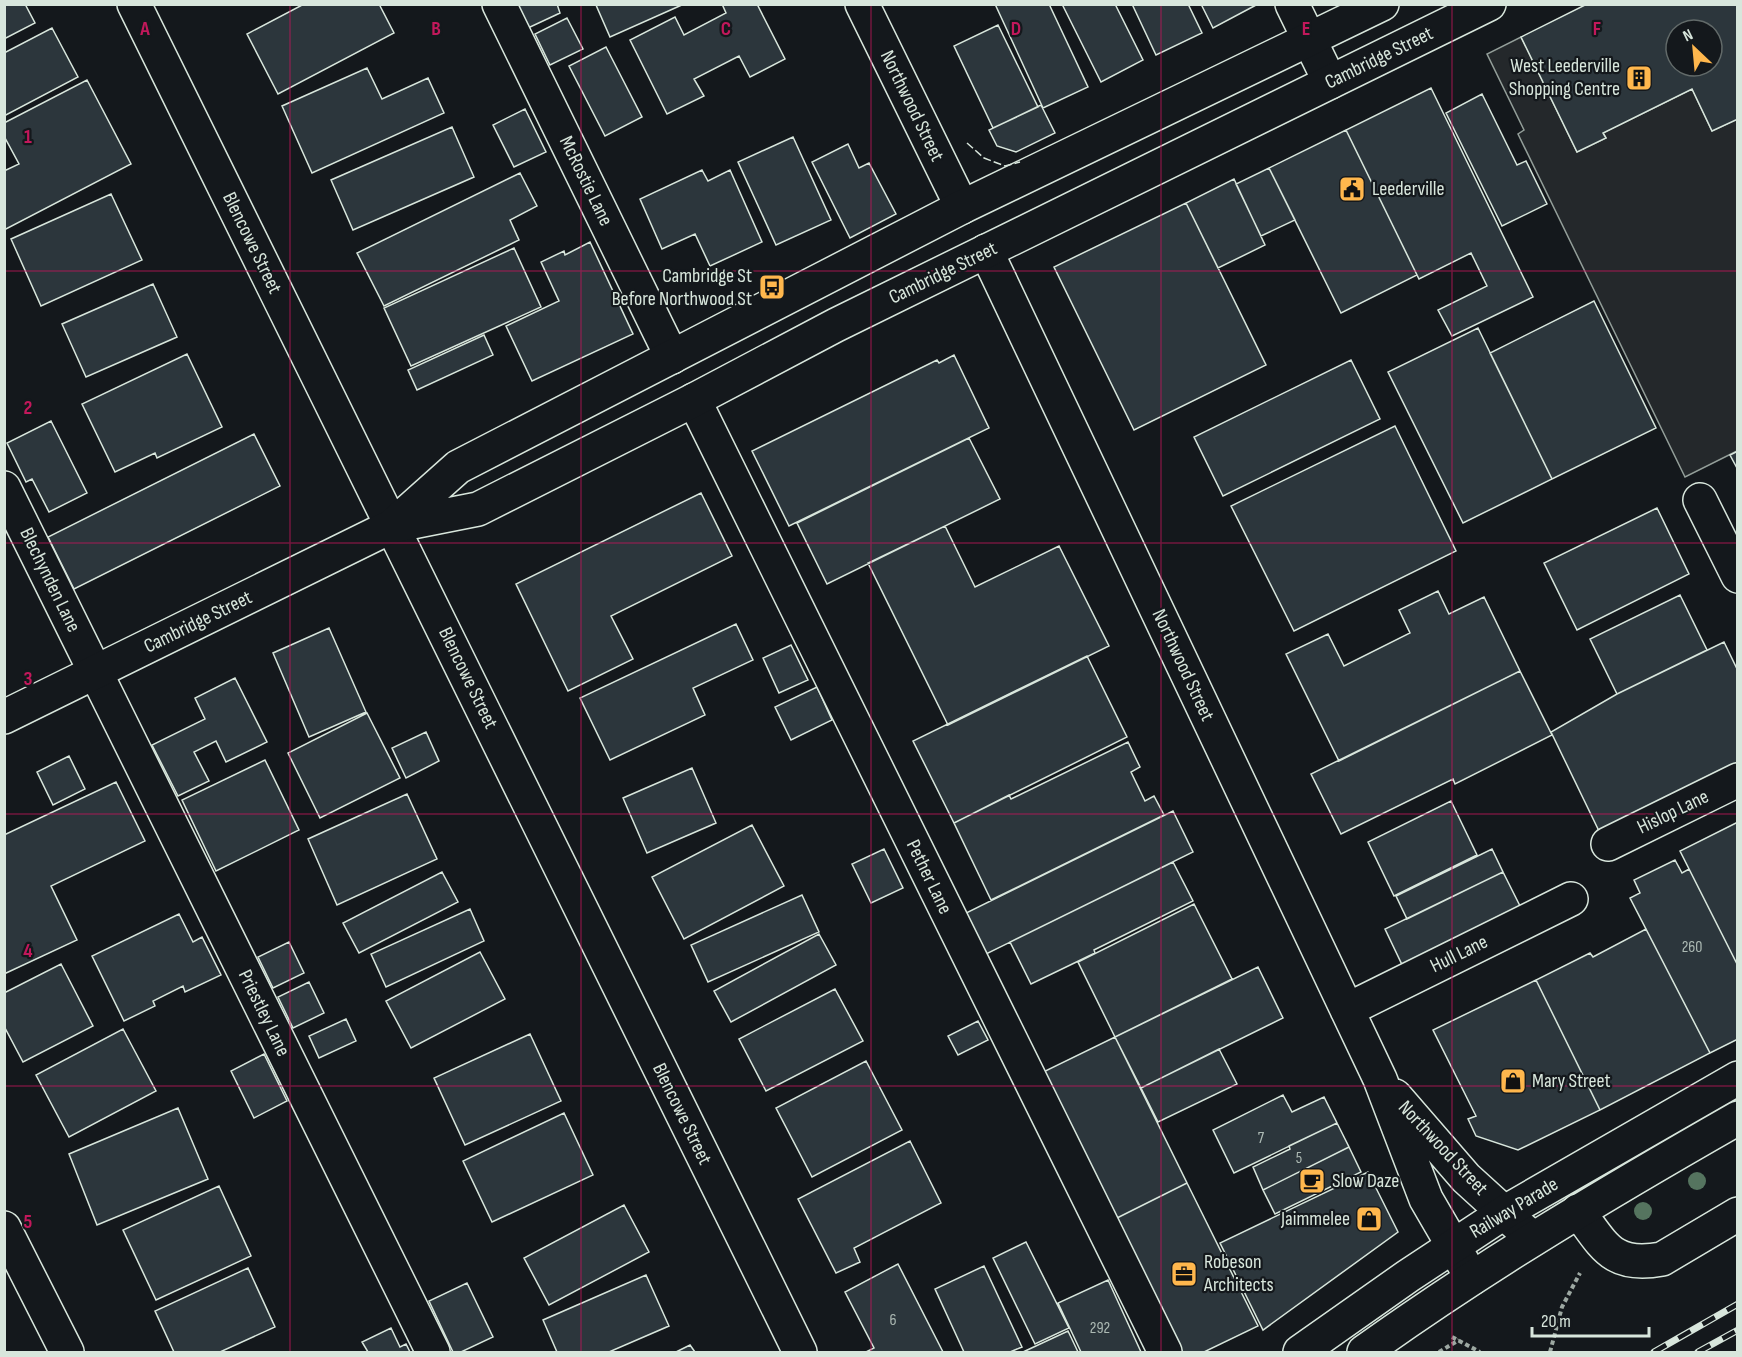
<svg xmlns="http://www.w3.org/2000/svg" width="1742" height="1357" font-family="'Sofia Sans Condensed',sans-serif">
<style>
.parking{fill:#24282b;stroke:#939e99;stroke-width:1.5}
.building{fill:#2c363c;stroke:#d8e6dc;stroke-width:1.5;fill-rule:evenodd}
.lines{fill:none;stroke-linecap:round;stroke-linejoin:round}
.minor-casing{stroke:#d8e6dc;stroke-width:36}
.major-casing{stroke:#d8e6dc;stroke-width:36}
.path{stroke:#9da8a2;stroke-width:4;stroke-dasharray:4.5 3;stroke-linecap:butt}
.minor{stroke:#14181c;stroke-width:33}
.major{stroke:#14181c;stroke-width:33}
.rail-casing{stroke:#d8e6dc;stroke-width:7}
.rail{stroke:#14181c;stroke-width:4.5;stroke-dasharray:14;stroke-linecap:butt}
.fence{stroke:#d8e6dc;stroke-width:1.5;stroke-dasharray:8 3;stroke-linecap:butt}
.tree{fill:#55745f}
.grid{fill:none;stroke:#c2185b;stroke-width:1.5;stroke-opacity:0.55}
.labels{text-anchor:middle;dominant-baseline:central;stroke-width:4.5;stroke-linejoin:round;paint-order:stroke}
.number-label{font-size:16px;fill:#adbab4}
.street-label{font-size:20px;fill:#d8e6dc;stroke:#14181c}
.poi-label{font-size:20px;fill:#d8e6dc;stroke:#14181c;text-anchor:start}
.grid-label{font-size:20px;text-anchor:middle;font-weight:bold;fill:#c2185b;stroke:#14181c;stroke-width:4.5;stroke-linejoin:round;paint-order:stroke}
</style>
<rect width="100%" height="100%" fill="#14181c"/>
<path class="parking" d="M1521,37L1577,152L1606,138L1603,133L1692,89L1712,131L1737,119V451L1685,477L1518,134L1524,130L1487,54Z"/>
<path class="building" d="M4,4H25L35,23L4,39Z
M304,4H379L394,33L278,94L247,34Z
M516,4H557L560,13L528,28Z
M598,4H684L610,37L596,5Z
M722,4H757L785,59L750,77L739,56L694,79L704,96L667,114L630,40L675,17L684,35L726,13Z
M995,4H1049L1088,87L1043,108Z
M1062,4H1115L1143,60L1101,82Z
M1132,4H1188L1202,33L1156,55Z
M1201,4H1258L1213,28Z
M1587,4H1738V119L1712,131L1692,89L1603,133L1606,138L1577,152L1521,37ZM1676,30H1712V66H1676Z
M567,18L583,49L550,65L535,34Z
M998,25L1038,107L993,128L954,46Z
M52,28L78,77L4,116V53Z
M606,47L642,117L605,136L569,66Z
M367,68L382,99L428,78L444,113L312,173L282,106Z
M87,80L131,164L4,230V171L19,164L4,136V123Z
M1431,88L1533,297L1452,336L1438,310L1487,286L1471,253L1419,279L1346,130Z
M1482,94L1517,165L1526,161L1547,204L1502,226L1446,113Z
M1041,105L1055,133L1016,152L997,146L989,130Z
M525,109L546,152L514,167L493,125Z
M452,127L474,177L353,230L331,180Z
M1346,130L1417,275L1341,313L1269,168Z
M793,137L831,220L776,245L738,162Z
M848,144L859,168L869,163L896,214L850,238L812,162Z
M1269,168L1295,220L1261,236L1236,184Z
M702,170L708,181L730,170L762,242L710,266L695,234L662,249L640,199Z
M520,173L537,206L510,220L519,240L384,306L357,253Z
M1234,179L1265,245L1218,268L1186,203Z
M111,194L142,260L41,306L11,239Z
M1186,203L1266,365L1134,430L1054,267Z
M590,242L633,334L532,381L506,326L559,301L541,262L564,251L565,255Z
M514,248L541,307L411,366L384,308Z
M153,284L177,337L86,377L62,324Z
M1594,301L1656,428L1552,479L1490,353Z
M1478,328L1552,479L1463,523L1388,372Z
M484,335L493,355L417,390L408,370Z
M187,354L222,427L157,458L155,453L115,472L82,404Z
M954,355L989,428L789,526L752,451L937,360L939,363Z
M1351,360L1380,419L1223,496L1194,437Z
M51,421L87,493L49,512L32,479L26,482L7,443Z
M1395,426L1456,551L1294,631L1231,506Z
M254,434L280,486L74,589L48,537Z
M969,438L1000,499L827,584L797,523Z
M1738,451V470L1730,455Z
M701,493L732,556L611,616L633,659L568,691L516,584Z
M1657,508L1689,574L1577,630L1544,563Z
M945,526L975,587L1059,546L1109,646L948,725L868,563Z
M1438,591L1449,614L1484,597L1520,671L1339,761L1286,654L1328,634L1344,666L1410,633L1399,610Z
M1680,595L1707,650L1617,694L1590,639Z
M736,624L753,660L693,688L705,715L610,760L580,698Z
M329,628L366,712L309,737L273,653Z
M1724,642L1738,671V762L1599,831L1551,732L1617,694Z
M791,645L808,680L779,693L763,658Z
M1087,656L1127,737L954,823L913,741Z
M1520,671L1552,735L1455,784L1453,779L1341,834L1311,774Z
M235,678L267,742L226,762L216,741L194,752L209,781L178,796L152,745L205,719L195,698Z
M817,687L832,720L791,740L775,707Z
M367,713L400,778L320,818L288,753Z
M426,732L439,761L406,778L392,748Z
M1128,742L1140,767L1131,772L1145,801L1154,796L1164,815L991,900L954,823L1009,795L1011,799Z
M69,756L85,789L53,805L37,772Z
M265,760L299,830L216,871L182,800Z
M692,768L716,823L647,853L623,798Z
M116,782L145,841L51,886L77,940L4,974V835Z
M407,794L437,859L337,905L308,839Z
M1451,801L1477,855L1394,896L1368,842Z
M1173,811L1193,852L980,957L960,916Z
M1738,822V966L1680,851Z
M752,825L784,886L684,939L652,877Z
M884,849L903,888L871,903L852,864Z
M1492,849L1503,872L1407,919L1396,896Z
M1675,860L1682,873L1689,869L1738,966V1039L1710,1053L1630,898L1640,893L1634,880Z
M1173,862L1193,901L1094,950L1095,953L1031,984L1010,942Z
M442,872L458,902L359,953L343,923Z
M1503,872L1524,914L1406,973L1385,929Z
M802,895L819,932L708,982L691,945Z
M1194,904L1232,979L1115,1037L1078,962Z
M470,909L484,941L386,987L371,954Z
M179,914L193,942L202,937L221,975L185,992L183,986L153,1001L155,1006L124,1021L92,956Z
M1646,929L1710,1053L1600,1110L1536,980L1590,953L1593,957Z
M819,934L836,965L731,1022L714,991Z
M289,942L304,973L273,988L258,957Z
M480,952L505,999L411,1048L386,1001Z
M61,964L93,1026L23,1062L4,1026V993Z
M1258,967L1283,1018L1141,1088L1115,1037Z
M1536,980L1600,1110L1518,1150L1476,1136L1468,1119L1476,1116L1433,1030Z
M309,982L324,1013L293,1028L278,997Z
M835,989L863,1041L766,1091L739,1039Z
M346,1019L356,1041L319,1058L309,1036Z
M978,1021L988,1040L958,1055L948,1036Z
M123,1029L156,1091L69,1137L36,1075Z
M530,1034L561,1101L465,1145L434,1078Z
M1115,1037L1187,1183L1109,1222L1037,1075Z
M1219,1049L1237,1084L1158,1122L1141,1088Z
M264,1054L287,1101L254,1118L231,1071Z
M866,1061L902,1130L812,1177L776,1108Z
M1283,1095L1292,1112L1324,1097L1337,1123L1234,1173L1213,1130Z
M178,1108L208,1179L97,1225L69,1154Z
M564,1113L593,1175L492,1222L463,1161Z
M1337,1123L1349,1147L1263,1190L1253,1167L1290,1149L1289,1146Z
M910,1141L941,1203L854,1248L860,1262L836,1273L798,1199Z
M1349,1147L1361,1172L1275,1214L1263,1190Z
M1368,1172L1398,1232L1263,1330L1220,1243Z
M1187,1183L1258,1326L1204,1352H1174L1109,1222Z
M219,1186L251,1256L156,1300L123,1230Z
M624,1205L649,1252L549,1305L524,1258Z
M1026,1242L1069,1328L1035,1344L993,1258Z
M898,1264L943,1352H866L874,1348L845,1292Z
M984,1266L1022,1347L1010,1352H964L935,1289Z
M248,1268L275,1327L220,1352H174L155,1311Z
M646,1275L669,1326L609,1352H557L543,1320Z
M1108,1280L1141,1352H1081L1058,1303Z
M467,1283L493,1337L461,1352H453L429,1301Z
M391,1328L400,1347L406,1344L410,1352H368L362,1342Z
M1068,1331L1078,1352H1023Z
M690,1345L695,1352H676Z"/>
<g class="lines">
<defs>
<path id="minor" d="M134,4L800,1352
M499,4L672,357
M862,4L962,207
M1292,4L1330,82
M986,251L1380,1079L1426,1199L1472,1278
M694,400L1165,1352
M4,488L433,1352
M1700,500L1738,576
M1608,844L1738,780
M1347,1010L1571,899
M1395,1096L1466,1178L1533,1239
M1578,1211C1605,1247 1612,1268 1662,1259L1738,1214
M4,1228L67,1352"/>
<path id="major" d="M393,525L458,467L962,207L1382,4
M4,717L392,526L478,509L694,400L836,325L1489,4
M1300,1352L1408,1276L1505,1212L1738,1078
M1364,1352C1484,1266 1610,1191 1738,1118"/>
</defs>
<use href="#minor" class="minor-casing"/>
<use href="#major" class="major-casing"/>
<path class="path" d="M1452,1337L1480,1352
M1439,1352L1459,1340
M1550,1352L1562,1307L1580,1273"/>
<use href="#minor" class="minor"/>
<use href="#major" class="major"/>
<defs>
<path id="rail" d="M1654,1352L1738,1304
M1698,1352L1738,1330"/>
</defs>
<use href="#rail" class="rail-casing"/>
<use href="#rail" class="rail"/>
<path class="fence" d="M967,143L984,158L1005,166L1020,162"/>
</g>
<g class="tree">
<circle cx="1697" cy="1181" r="9"/>
<circle cx="1643" cy="1211" r="9"/>
</g>
<path class="grid" d="M290,4V1352M581,4V1352M871,4V1352M1161,4V1352M1452,4V1352M4,271H1738M4,543H1738M4,814H1738M4,1086H1738"/>
<defs>
<symbol id="building-square" viewBox="-11 -11 22 22"><rect x="-9" y="-9" width="18" height="18" rx="4" fill="#ffb74d" stroke="#14181c"/><path d="M-4-6H4V6H1V3H-1V6H-4ZM-2.5-4.3h1.7v1.8h-1.7ZM.8-4.3h1.7v1.8H.8ZM-2.5-1h1.7V.8h-1.7ZM.8-1h1.7V.8H.8Z" fill="#111"/></symbol>
<symbol id="civic-square" viewBox="-11 -11 22 22"><rect x="-9" y="-9" width="18" height="18" rx="4" fill="#ffb74d" stroke="#14181c"/><path d="M-.6-6.5H3V-4.5H.6V-3L4-1V1h2V6H-6V1h2V-1L-.6-3ZM-1.2 2.5V6h2.4V2.5Z" fill="#111"/></symbol>
<symbol id="bus-square" viewBox="-11 -11 22 22"><rect x="-9" y="-9" width="18" height="18" rx="4" fill="#ffb74d" stroke="#14181c"/><path d="M-5-6H5V4H4V6H2V4H-2V6H-4V4H-5ZM-3.5-4V0h7V-4ZM-3.5 1.2v1.5H-2V1.2ZM2 1.2v1.5H3.5V1.2Z" fill="#111"/></symbol>
<symbol id="shop-square" viewBox="-11 -11 22 22"><rect x="-9" y="-9" width="18" height="18" rx="4" fill="#ffb74d" stroke="#14181c"/><path d="M-5-2.5h2.3a2.7 3.5 0 0 1 5.4 0H5L5.5 6h-11ZM-1.5-2.5h3a1.5 2.3 0 0 0-3 0Z" fill="#111"/></symbol>
<symbol id="cafe-square" viewBox="-11 -11 22 22"><rect x="-9" y="-9" width="18" height="18" rx="4" fill="#ffb74d" stroke="#14181c"/><path d="M-5.5-4.5H6V0H3Q3 3.5 0 3.5H-2.5Q-5.5 3.5-5.5 0ZM3-3.2v2h1.7v-2ZM-6 4.5H4V6H-6Z" fill="#111"/></symbol>
<symbol id="office-square" viewBox="-11 -11 22 22"><rect x="-9" y="-9" width="18" height="18" rx="4" fill="#ffb74d" stroke="#14181c"/><path d="M-6-3h4V-5.5h4V-3h4V5H-6ZM-1-4.5V-3h2v-1.5ZM-6 0V1H6V0Z" fill="#111"/></symbol>
</defs>
<g fill-rule="evenodd">
<use href="#building-square" x="1624" y="63" width="30" height="30"/>
<use href="#civic-square" x="1337" y="174" width="30" height="30"/>
<use href="#bus-square" x="757" y="272" width="30" height="30"/>
<use href="#shop-square" x="1498" y="1066" width="30" height="30"/>
<use href="#cafe-square" x="1297" y="1166" width="30" height="30"/>
<use href="#shop-square" x="1354" y="1204" width="30" height="30"/>
<use href="#office-square" x="1169" y="1259" width="30" height="30"/>
</g>
<g class="labels">
<g class="number-label">
<text x="1692" y="947">260</text>
<text x="1261" y="1138">7</text>
<text x="1299" y="1158">5</text>
<text x="893" y="1320">6</text>
<text x="1100" y="1328">292</text>
</g>
<g class="street-label">
<text transform="translate(1379 58) rotate(-26)">Cambridge Street</text>
<text transform="translate(912 106) rotate(64)">Northwood Street</text>
<text transform="translate(586 181) rotate(64)">McRostie Lane</text>
<text transform="translate(252 243) rotate(64)">Blencowe Street</text>
<text transform="translate(943 273) rotate(-26)">Cambridge Street</text>
<text transform="translate(50 580) rotate(64)">Blechynden Lane</text>
<text transform="translate(198 622) rotate(-26)">Cambridge Street</text>
<text transform="translate(1183 665) rotate(65)">Northwood Street</text>
<text transform="translate(468 678) rotate(64)">Blencowe Street</text>
<text transform="translate(1673 812) rotate(-26)">Hislop Lane</text>
<text transform="translate(929 877) rotate(64)">Pether Lane</text>
<text transform="translate(1459 954) rotate(-26)">Hull Lane</text>
<text transform="translate(264 1013) rotate(64)">Priestley Lane</text>
<text transform="translate(682 1114) rotate(64)">Blencowe Street</text>
<text transform="translate(1443 1148) rotate(47)">Northwood Street</text>
<text transform="translate(1514 1208) rotate(-31)">Railway Parade</text>
</g>
<g class="poi-label">
<text x="1620" y="66" text-anchor="end">West Leederville<tspan x="1620" dy="23">Shopping Centre</tspan></text>
<text x="1372" y="189">Leederville</text>
<text x="752" y="276" text-anchor="end">Cambridge St<tspan x="752" dy="23">Before Northwood St</tspan></text>
<text x="1532" y="1081">Mary Street</text>
<text x="1332" y="1181">Slow Daze</text>
<text x="1350" y="1219" text-anchor="end">Jaimmelee</text>
<text x="1204" y="1262">Robeson<tspan x="1204" dy="23">Architects</tspan></text>
</g>
</g>
<g class="grid-label">
<text x="145" y="35">A</text>
<text x="436" y="35">B</text>
<text x="726" y="35">C</text>
<text x="1016" y="35">D</text>
<text x="1306" y="35">E</text>
<text x="1597" y="35">F</text>
<text x="28" y="143">1</text>
<text x="28" y="414">2</text>
<text x="28" y="685">3</text>
<text x="28" y="957">4</text>
<text x="28" y="1228">5</text>
</g>
<rect width="1742" height="1357" fill="none" stroke="#d8e6dc" stroke-width="12"/>
<g transform="translate(1694 48) rotate(334)"><circle r="28" fill="#14181c" stroke="#626a69" stroke-width="1.5"/>
<path d="M0-4.5L10 22L0 15L-10 22Z" fill="#ffb74d"/>
<text y="-9" font-size="16" font-weight="bold" text-anchor="middle" fill="#d8e6dc">N</text>
</g>
<path d="M1532 1327v9h117v-9" fill="none" stroke="#d8e6dc" stroke-width="3"/>
<text x="1541" y="1327" font-size="18" fill="#d8e6dc" stroke="#14181c" stroke-width="4.5" paint-order="stroke">20 m</text>
</svg>
